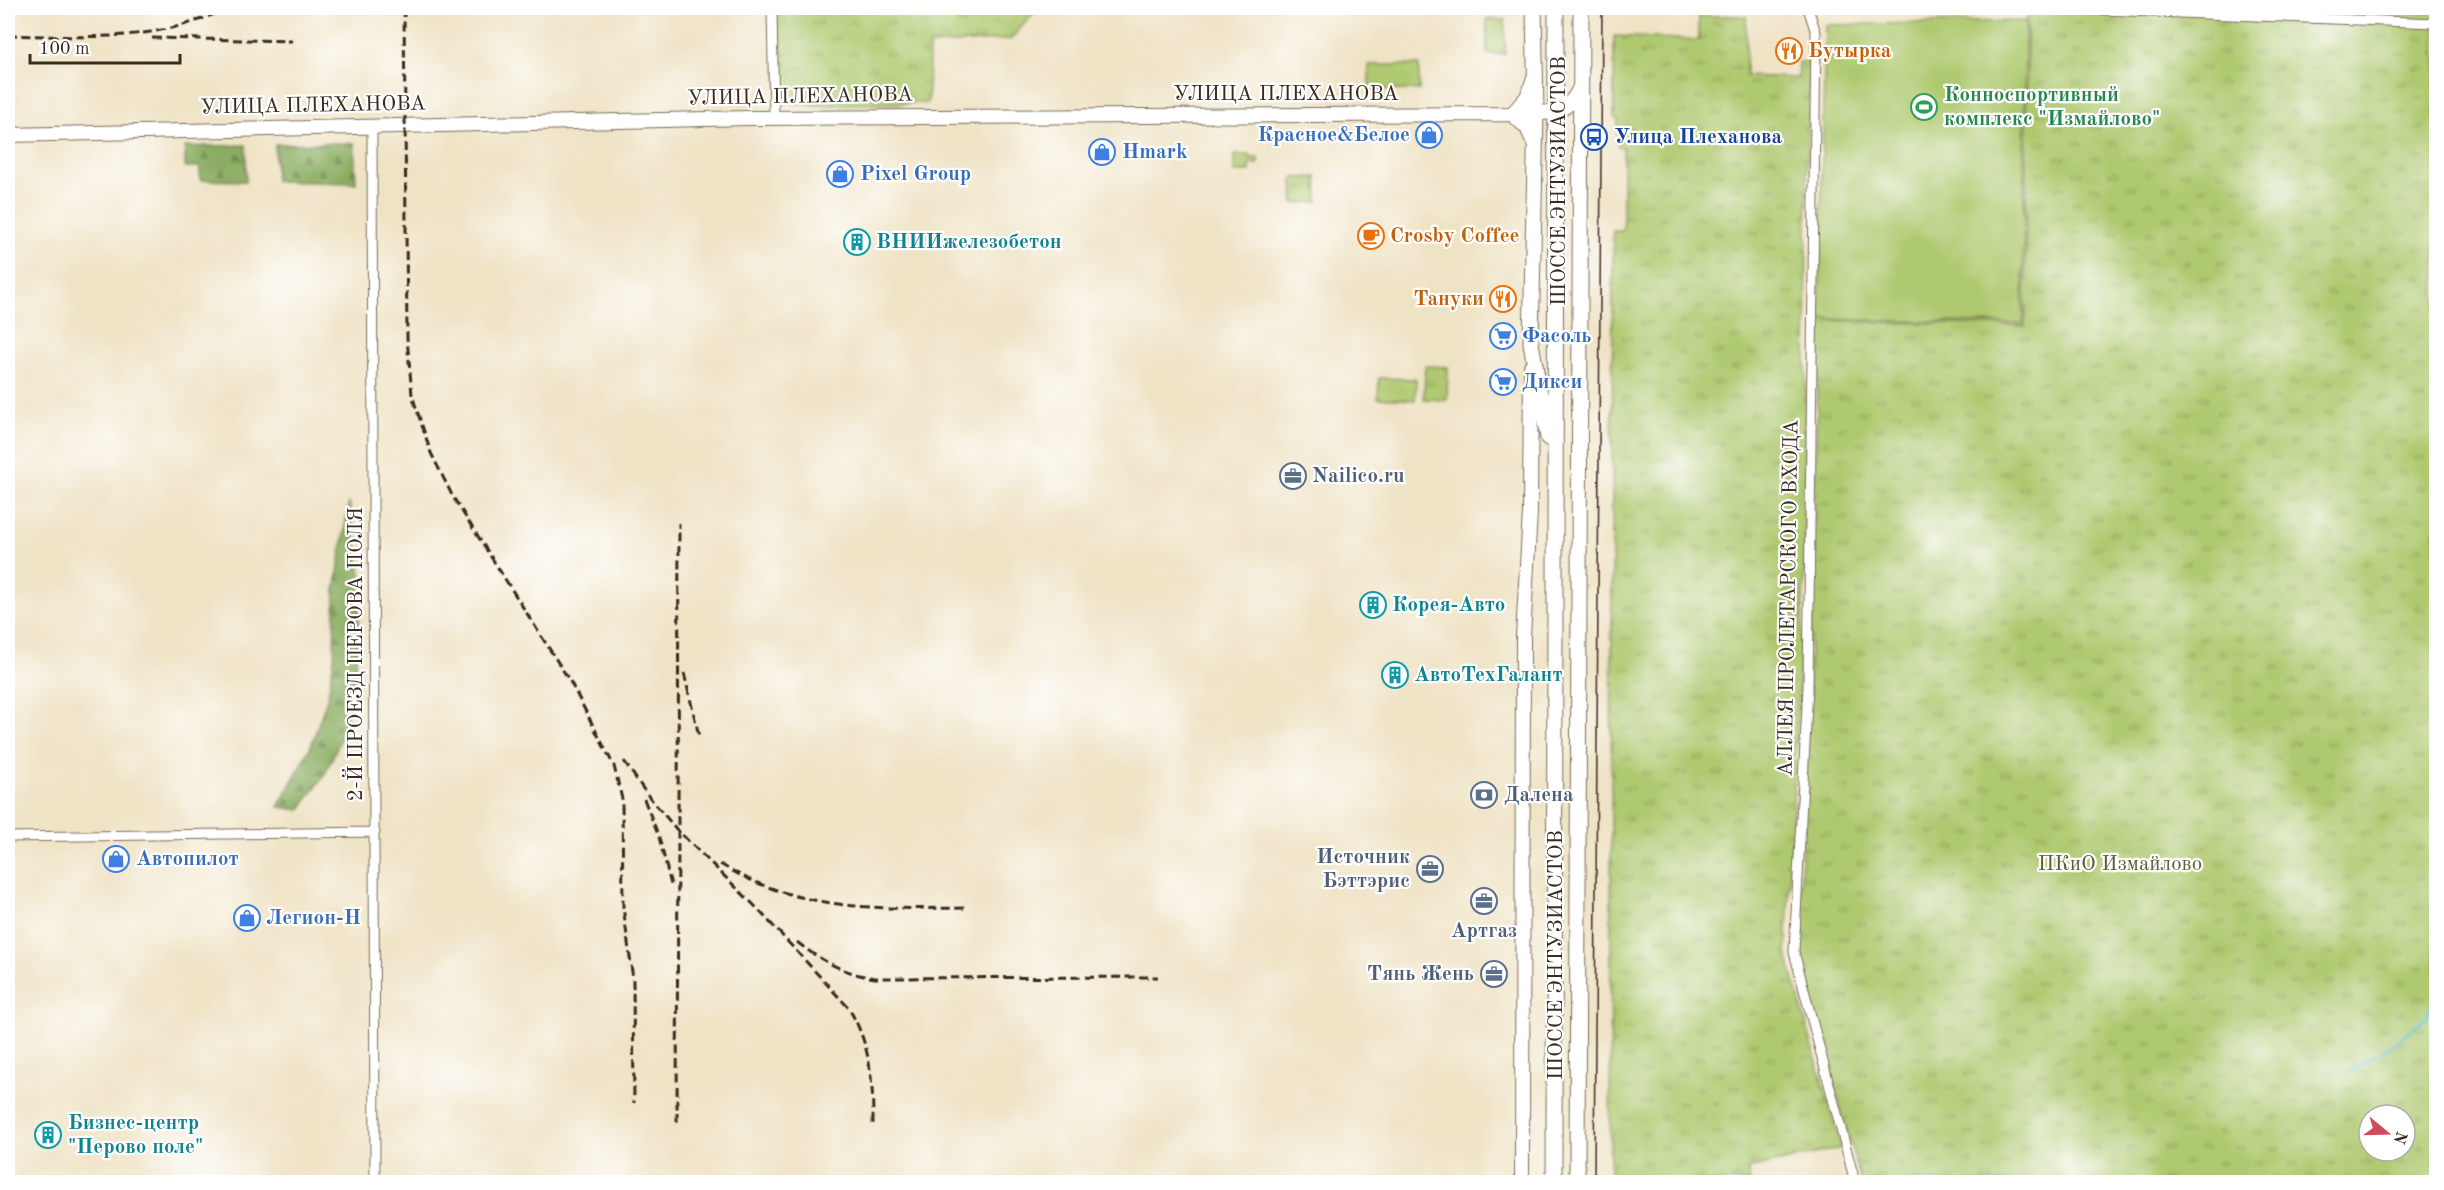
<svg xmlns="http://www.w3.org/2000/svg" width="2444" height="1190" font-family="'Old Standard TT',serif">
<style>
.grass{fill:#afc96f;stroke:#757a46;stroke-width:1.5}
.forest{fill:url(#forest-firs);stroke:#636c40;stroke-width:1.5}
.park{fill:url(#park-tufts);stroke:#757a46;stroke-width:1.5;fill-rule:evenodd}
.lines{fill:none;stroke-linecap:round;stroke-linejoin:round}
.stream{stroke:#4dbac7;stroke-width:3}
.street-casing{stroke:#7a6b58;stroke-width:11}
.secondary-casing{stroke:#7a6b58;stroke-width:16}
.primary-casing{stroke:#7a6b58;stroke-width:17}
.street{stroke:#fff;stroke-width:9}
.secondary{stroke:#fff;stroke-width:14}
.primary{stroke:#fff;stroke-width:15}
.tram{stroke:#3b2a1e;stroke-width:1.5}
.rail{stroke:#3b2a1e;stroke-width:3;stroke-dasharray:9 4.5;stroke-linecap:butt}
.labels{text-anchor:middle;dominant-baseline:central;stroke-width:4.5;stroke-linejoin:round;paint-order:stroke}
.food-label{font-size:21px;font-weight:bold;fill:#c56008;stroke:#fff;text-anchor:start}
.street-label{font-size:21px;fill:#3b2a1e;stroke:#fff}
.leisure-label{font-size:21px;font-weight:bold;fill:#27864d;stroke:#fff;text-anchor:start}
.shop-label{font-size:21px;font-weight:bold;fill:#366cbe;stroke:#fff;text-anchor:start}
.transit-label{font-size:21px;font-weight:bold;fill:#164399;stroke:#fff;text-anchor:start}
.culture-label{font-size:21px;font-weight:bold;fill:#0d838f;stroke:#fff;text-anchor:start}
.service-label{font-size:21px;font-weight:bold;fill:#4e5e75;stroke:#fff;text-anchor:start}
.park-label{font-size:21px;fill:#5e5a36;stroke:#fff}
</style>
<defs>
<pattern id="forest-firs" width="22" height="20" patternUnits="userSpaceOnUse" patternTransform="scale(1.5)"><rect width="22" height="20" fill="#8bad62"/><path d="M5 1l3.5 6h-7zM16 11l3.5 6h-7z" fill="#738d50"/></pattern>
<pattern id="park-tufts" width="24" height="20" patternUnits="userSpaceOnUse" patternTransform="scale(1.5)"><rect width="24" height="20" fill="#afc96f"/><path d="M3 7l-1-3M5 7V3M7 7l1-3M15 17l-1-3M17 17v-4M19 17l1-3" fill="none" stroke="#90a35b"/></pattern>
</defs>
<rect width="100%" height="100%" fill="#fff"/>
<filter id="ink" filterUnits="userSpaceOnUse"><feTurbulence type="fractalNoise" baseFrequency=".0167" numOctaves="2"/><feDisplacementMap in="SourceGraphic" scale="12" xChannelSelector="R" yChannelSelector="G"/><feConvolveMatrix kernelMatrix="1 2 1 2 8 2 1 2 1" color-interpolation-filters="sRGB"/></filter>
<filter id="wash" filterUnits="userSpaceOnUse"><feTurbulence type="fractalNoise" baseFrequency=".008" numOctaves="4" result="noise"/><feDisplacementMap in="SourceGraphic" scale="24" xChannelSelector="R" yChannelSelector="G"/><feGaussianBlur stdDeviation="1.35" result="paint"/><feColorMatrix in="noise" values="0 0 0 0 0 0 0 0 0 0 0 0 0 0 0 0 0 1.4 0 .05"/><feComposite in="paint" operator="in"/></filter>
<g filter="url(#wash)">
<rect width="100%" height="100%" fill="#efe3c5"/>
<path class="grass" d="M1487,19L1505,20V54H1487Z
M2025,21L2023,324L1819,319L1825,25Z
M1369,65H1419V90H1369Z
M1234,155H1250V158H1258V164H1250V172H1234Z
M1379,378L1416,379L1415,400L1378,398Z"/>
<path class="forest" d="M354,143L356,183L275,181V144Z
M246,145V181L200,180V167H185V147Z
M349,502L361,573L355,680L341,738L325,774L300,810L278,807L311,746L328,696L334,657L335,591Z"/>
<path class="park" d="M777,8H1038L1011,39L929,45L928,103L819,105L778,102Z
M2027,8H2436V1182H1861L1798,952L1814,542L1819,320L2025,326ZM2369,1115H2405V1151H2369Z
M1699,16H1746V76L1798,78L1799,62H1810L1807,176L1805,557L1786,952L1841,1148L1747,1169L1750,1182H1610L1613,231H1623V147H1618V119L1614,118V36L1699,40Z
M1317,177L1318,202L1294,203L1293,178Z
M1425,366L1448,367L1447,400L1424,399Z"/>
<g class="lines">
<path class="stream" d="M2317,8L2436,12
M2349,1072L2395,1043L2426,1017L2436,997"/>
</g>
</g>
<g filter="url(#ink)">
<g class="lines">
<defs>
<path id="street" d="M772,8L774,119
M1808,8L1816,33L1808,687L1794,952L1855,1182
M2051,8L2436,23
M372,125L375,1182
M8,837L375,832"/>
<path id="secondary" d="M1512,114L1527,97L1534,78
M1512,114L1527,128L1535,145
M8,135L749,118L1512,114C1541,112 1567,119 1580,87
M1522,1182L1523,637L1530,512L1531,366"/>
<path id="primary" d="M1534,8L1536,112L1531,343L1548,438
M1554,1182L1556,8
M1577,1182L1581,8"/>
</defs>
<use href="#street" class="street-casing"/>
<use href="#secondary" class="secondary-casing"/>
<use href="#primary" class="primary-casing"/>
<use href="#street" class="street"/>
<use href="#secondary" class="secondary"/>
<use href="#primary" class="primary"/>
<path class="tram" d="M1594,1182L1602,8"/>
<path class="rail" d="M404,8L407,338L412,395L431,453L453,497L571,683L614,766L622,799L623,907L633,979L634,1103
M8,35C82,37 159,43 227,8
M152,38L292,41
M684,673L699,736
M624,761L646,793L677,830L752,903L848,1007C871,1044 873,1082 873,1125
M644,799L659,837L671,885
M720,864C801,912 878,909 968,908
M797,942C821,961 846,974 875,978L1158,977
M677,1122L679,523"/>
</g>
</g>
<defs>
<symbol id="restaurant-ring" viewBox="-11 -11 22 22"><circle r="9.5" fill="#fff" stroke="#e8710a" stroke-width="1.5"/><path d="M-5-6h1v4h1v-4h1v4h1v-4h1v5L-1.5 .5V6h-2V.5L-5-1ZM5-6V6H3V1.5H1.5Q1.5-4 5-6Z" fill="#e8710a"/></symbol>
<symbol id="stadium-ring" viewBox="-11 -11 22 22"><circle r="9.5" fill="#fff" stroke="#2e9e5b" stroke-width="1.5"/><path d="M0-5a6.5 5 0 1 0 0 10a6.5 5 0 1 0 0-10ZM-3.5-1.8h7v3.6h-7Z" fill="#2e9e5b"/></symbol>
<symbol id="shop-ring" viewBox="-11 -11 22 22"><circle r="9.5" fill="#fff" stroke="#3f7fe0" stroke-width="1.5"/><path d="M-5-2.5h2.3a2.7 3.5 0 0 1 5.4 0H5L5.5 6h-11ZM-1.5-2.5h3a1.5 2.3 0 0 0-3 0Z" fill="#3f7fe0"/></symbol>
<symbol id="bus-ring" viewBox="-11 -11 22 22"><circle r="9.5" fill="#fff" stroke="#1a4fb4" stroke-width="1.5"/><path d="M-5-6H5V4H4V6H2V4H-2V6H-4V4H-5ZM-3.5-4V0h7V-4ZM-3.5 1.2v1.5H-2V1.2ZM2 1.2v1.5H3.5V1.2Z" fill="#1a4fb4"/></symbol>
<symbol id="cafe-ring" viewBox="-11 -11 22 22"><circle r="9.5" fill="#fff" stroke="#e8710a" stroke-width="1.5"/><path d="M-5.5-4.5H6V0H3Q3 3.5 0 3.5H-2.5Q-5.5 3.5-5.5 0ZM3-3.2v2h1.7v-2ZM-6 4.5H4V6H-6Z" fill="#e8710a"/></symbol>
<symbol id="building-ring" viewBox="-11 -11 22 22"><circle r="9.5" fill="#fff" stroke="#0f9aa8" stroke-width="1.5"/><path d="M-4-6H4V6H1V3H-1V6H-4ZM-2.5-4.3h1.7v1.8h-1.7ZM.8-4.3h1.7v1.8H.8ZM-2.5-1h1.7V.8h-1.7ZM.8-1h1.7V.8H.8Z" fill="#0f9aa8"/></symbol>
<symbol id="supermarket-ring" viewBox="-11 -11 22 22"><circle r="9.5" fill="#fff" stroke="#3f7fe0" stroke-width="1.5"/><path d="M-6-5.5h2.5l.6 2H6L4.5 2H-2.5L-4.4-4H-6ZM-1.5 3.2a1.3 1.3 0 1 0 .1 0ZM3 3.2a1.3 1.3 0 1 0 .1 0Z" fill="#3f7fe0"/></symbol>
<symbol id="office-ring" viewBox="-11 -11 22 22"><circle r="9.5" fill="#fff" stroke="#5c6f8a" stroke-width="1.5"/><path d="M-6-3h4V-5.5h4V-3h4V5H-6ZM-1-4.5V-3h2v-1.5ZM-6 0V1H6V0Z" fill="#5c6f8a"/></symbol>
<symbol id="bank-ring" viewBox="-11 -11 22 22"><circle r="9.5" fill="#fff" stroke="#5c6f8a" stroke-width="1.5"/><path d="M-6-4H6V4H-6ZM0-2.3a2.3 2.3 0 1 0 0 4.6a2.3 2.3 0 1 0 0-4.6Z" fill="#5c6f8a"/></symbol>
</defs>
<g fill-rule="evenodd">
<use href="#restaurant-ring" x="1774" y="36" width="30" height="30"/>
<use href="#stadium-ring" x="1909" y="92" width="30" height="30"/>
<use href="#shop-ring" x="1414" y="120" width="30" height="30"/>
<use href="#bus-ring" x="1579" y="122" width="30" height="30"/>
<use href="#shop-ring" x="1087" y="137" width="30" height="30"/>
<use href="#shop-ring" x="825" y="159" width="30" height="30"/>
<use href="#cafe-ring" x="1356" y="221" width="30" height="30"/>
<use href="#building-ring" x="842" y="227" width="30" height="30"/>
<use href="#restaurant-ring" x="1488" y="284" width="30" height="30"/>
<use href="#supermarket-ring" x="1488" y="321" width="30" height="30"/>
<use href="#supermarket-ring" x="1488" y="367" width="30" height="30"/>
<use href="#office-ring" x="1278" y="461" width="30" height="30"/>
<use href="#building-ring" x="1358" y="590" width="30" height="30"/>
<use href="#building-ring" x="1380" y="660" width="30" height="30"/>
<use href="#bank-ring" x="1469" y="780" width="30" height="30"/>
<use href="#shop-ring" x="101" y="844" width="30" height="30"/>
<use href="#office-ring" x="1415" y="854" width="30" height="30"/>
<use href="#office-ring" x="1469" y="886" width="30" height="30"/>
<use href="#shop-ring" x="232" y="903" width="30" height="30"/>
<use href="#office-ring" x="1479" y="959" width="30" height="30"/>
<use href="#building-ring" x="33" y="1120" width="30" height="30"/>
</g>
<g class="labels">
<g class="food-label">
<text x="1808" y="51">Бутырка</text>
<text x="1390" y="236">Crosby Coffee</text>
<text x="1484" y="299" text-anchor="end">Тануки</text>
</g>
<g class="street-label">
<text x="1286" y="94">УЛИЦА ПЛЕХАНОВА</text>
<text transform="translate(800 97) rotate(-1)">УЛИЦА ПЛЕХАНОВА</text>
<text transform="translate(313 106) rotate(-1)">УЛИЦА ПЛЕХАНОВА</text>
<text transform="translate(1559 181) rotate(-90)">ШОССЕ ЭНТУЗИАСТОВ</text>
<text transform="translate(1789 598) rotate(-89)">АЛЛЕЯ ПРОЛЕТАРСКОГО ВХОДА</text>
<text transform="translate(356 654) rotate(-90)">2-Й ПРОЕЗД ПЕРОВА ПОЛЯ</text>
<text transform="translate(1556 955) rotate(-90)">ШОССЕ ЭНТУЗИАСТОВ</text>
</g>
<g class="leisure-label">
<text x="1944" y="95">Конноспортивный<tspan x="1944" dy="24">комплекс "Измайлово"</tspan></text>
</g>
<g class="shop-label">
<text x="1410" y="135" text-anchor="end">Красное&amp;Белое</text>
<text x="1122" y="152">Hmark</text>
<text x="860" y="174">Pixel Group</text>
<text x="1522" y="336">Фасоль</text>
<text x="1522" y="382">Дикси</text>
<text x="136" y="859">Автопилот</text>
<text x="266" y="918">Легион-Н</text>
</g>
<g class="transit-label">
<text x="1614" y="137">Улица Плеханова</text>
</g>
<g class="culture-label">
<text x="876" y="242">ВНИИжелезобетон</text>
<text x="1392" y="605">Корея-Авто</text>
<text x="1414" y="675">АвтоТехГалант</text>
<text x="68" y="1123">Бизнес-центр<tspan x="68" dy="24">"Перово поле"</tspan></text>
</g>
<g class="service-label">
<text x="1312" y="476">Nailico.ru</text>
<text x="1504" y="795">Далена</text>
<text x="1410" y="857" text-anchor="end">Источник<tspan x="1410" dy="24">Бэттэрис</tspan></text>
<text x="1484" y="931" text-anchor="middle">Артгаз</text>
<text x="1474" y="974" text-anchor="end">Тянь Жень</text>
</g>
<g class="park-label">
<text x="2120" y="864">ПКиО Измайлово</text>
</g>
</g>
<rect width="2444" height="1190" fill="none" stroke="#fff" stroke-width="30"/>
<g transform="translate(2387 1133) rotate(109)"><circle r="28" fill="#ffffff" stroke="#b1aaa5" stroke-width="1.5"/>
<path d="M0-4.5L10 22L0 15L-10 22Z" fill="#d1495b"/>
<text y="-9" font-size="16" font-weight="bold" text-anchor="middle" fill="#3b2a1e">N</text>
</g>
<path d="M30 54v9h150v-9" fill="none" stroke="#3b2a1e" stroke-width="3"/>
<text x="39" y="54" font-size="18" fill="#3b2a1e" stroke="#ffffff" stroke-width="4.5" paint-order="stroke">100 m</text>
</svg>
